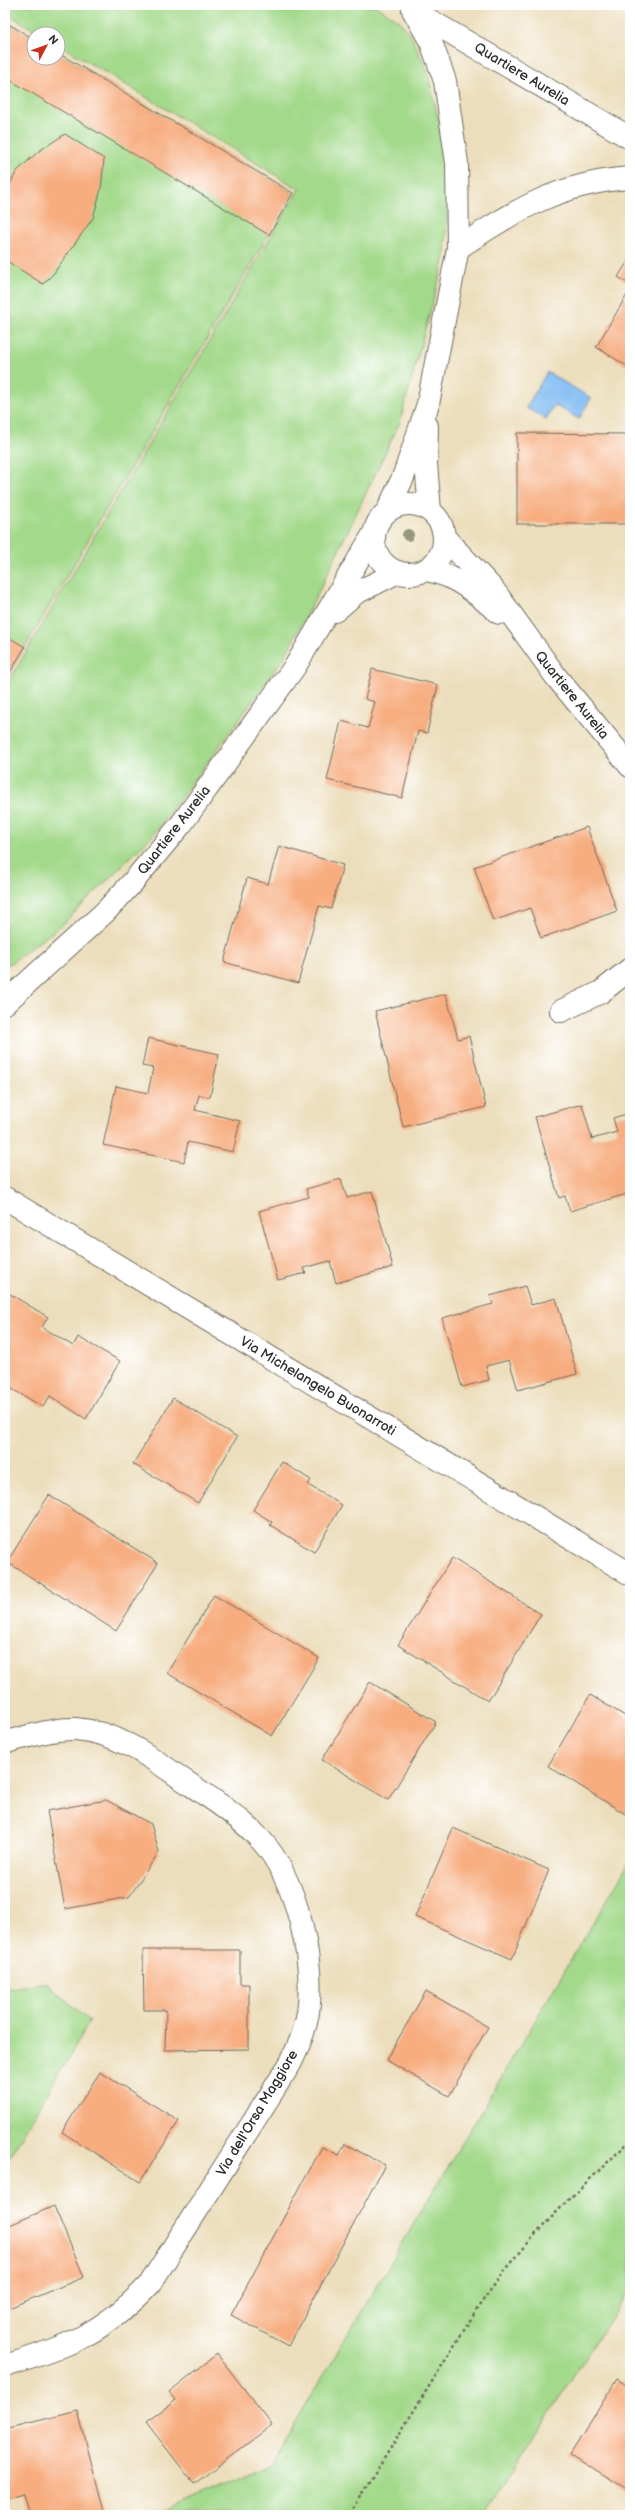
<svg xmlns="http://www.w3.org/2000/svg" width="635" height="2520" font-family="'Balsamiq Sans',sans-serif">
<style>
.green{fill:#a3d98a;stroke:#67825a}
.water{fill:#80bbf2;stroke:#56738e}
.building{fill:#f7ad80}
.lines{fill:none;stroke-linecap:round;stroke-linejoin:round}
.minor-casing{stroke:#6f6a5e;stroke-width:24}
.path{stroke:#6f6a5e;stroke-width:2.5;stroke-dasharray:3 3;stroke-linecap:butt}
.minor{stroke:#fff;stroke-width:22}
.tree{fill:#96987c}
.labels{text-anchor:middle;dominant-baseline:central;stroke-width:3;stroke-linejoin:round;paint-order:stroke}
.street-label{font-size:14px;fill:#2b2b2b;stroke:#fff}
</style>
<rect width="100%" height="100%" fill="#fff"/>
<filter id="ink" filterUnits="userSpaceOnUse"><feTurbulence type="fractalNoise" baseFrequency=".025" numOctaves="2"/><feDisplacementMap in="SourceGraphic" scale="8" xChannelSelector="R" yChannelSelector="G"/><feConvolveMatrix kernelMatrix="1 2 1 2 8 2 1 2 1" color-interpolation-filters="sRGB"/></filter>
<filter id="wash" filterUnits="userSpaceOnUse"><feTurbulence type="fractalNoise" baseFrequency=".012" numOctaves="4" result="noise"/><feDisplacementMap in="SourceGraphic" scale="16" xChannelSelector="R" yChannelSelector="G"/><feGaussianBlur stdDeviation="0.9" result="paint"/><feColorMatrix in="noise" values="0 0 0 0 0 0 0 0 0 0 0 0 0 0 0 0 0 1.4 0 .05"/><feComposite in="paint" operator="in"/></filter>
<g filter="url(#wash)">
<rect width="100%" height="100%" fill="#ecdebc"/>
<path class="green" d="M5,5H374L399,21L409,32L427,70L440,127L448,196L445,257L400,422L319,591L285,656L233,728L152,836L62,925L5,967V688L299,189L58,44V34H41L5,12Z
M5,22L34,39V58H58V53L293,193L5,681Z
M630,1861V2289L483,2515H154L272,2462Z
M45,1982L90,2021L5,2165V1989Z"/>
<path class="water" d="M547,372L591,398L579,419L554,405L546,419L526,408Z"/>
<g id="blocks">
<path class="building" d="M622,5H630V14L628,15Z
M5,22L34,39V58H58V53L293,193L269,235L5,77Z
M65,134L104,159L101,189L93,218L54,273L43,284L5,260V193L17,171L39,151Z
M630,258V285L618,277Z
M630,290V368L596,347Z
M517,433L630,434V524H517Z
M5,635L25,647L5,681Z
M372,669L438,685L427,733L418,731L402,798L327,780L341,721L368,728L375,702L365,699Z
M587,827L617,911L541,938L530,908L493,921L474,867Z
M279,846L343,865L331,909L319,906L298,983L224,962L247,878L268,884Z
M446,994L458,1039L469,1036L486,1107L403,1127L375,1011Z
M148,1038L219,1054L210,1097L199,1095L195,1110L240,1121L233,1152L188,1142L184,1162L103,1145L116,1086L148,1093L153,1068L142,1066Z
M582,1104L592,1139L617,1132L613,1118L630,1113V1193L570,1211L565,1196L559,1198L535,1117Z
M341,1179L347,1198L372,1191L393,1267L336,1283L330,1261L304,1268L306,1273L278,1280L259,1211L309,1197L306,1189Z
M525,1286L531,1305L556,1298L577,1374L518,1390L509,1360L486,1366L489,1380L462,1387L442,1318L493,1304L490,1296Z
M10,1294L48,1317L42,1327L73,1346L78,1337L120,1361L86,1419L50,1396L43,1407L5,1385V1303Z
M173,1398L237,1437L198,1503L133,1464Z
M282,1462L311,1480L308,1485L342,1505L314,1552L270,1525L272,1522L253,1510Z
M49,1495L158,1563L116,1631L7,1562Z
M452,1558L541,1614L488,1701L398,1645Z
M214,1595L319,1658L272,1736L167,1673Z
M370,1682L436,1722L388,1800L322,1760Z
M590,1695L630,1719V1817L548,1766Z
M106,1800L151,1824L159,1852L129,1897L65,1909L47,1811Z
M453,1828L549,1870L512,1959L415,1917Z
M143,1950H240V1984H249V2049L165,2050L166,2010H144Z
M426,1991L488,2027L449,2096L386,2060Z
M100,2072L179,2121L140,2182L62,2132Z
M345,2144L385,2165L288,2346L231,2315L322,2147L339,2155Z
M54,2206L84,2277L9,2308L5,2298V2227Z
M217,2354L272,2425L194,2484L146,2422L176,2400L169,2392Z
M617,2379L630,2387V2492L570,2455Z
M78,2411L105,2515H29L23,2494L5,2499V2429Z"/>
</g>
</g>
<g filter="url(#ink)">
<use href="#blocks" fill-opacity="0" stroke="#6f6a5e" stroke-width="1"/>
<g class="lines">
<defs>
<path id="minor" d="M414,11L630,138
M458,248C516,210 559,183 630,178
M427,426L426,464L430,511
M374 539a35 35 0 1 1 70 0a35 35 0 1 1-70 0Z
M388,510L404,475L428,404L458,248L457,163L445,81L431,42L413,10
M444,537L493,589L557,678L630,766
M426,570C456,575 477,594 499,613
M335,611L356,593L398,572
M5,1003L105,912L132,883L182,823L296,665L374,533
M561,1011L601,992L630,969
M5,1198L630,1574
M5,1742C28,1737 52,1728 76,1729C115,1732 148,1755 179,1777C207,1796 237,1814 260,1839C297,1879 315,1960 308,2013C305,2031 298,2048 290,2064L150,2284C104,2333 67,2347 5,2366"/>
</defs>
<use href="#minor" class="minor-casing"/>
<path class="path" d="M349,2515L479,2306L503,2273L533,2237L569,2199L630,2141"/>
<use href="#minor" class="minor"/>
</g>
<circle class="tree" cx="408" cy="535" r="6"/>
</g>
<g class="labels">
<g class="street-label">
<text transform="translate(522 74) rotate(31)">Quartiere Aurelia</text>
<text transform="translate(572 695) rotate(51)">Quartiere Aurelia</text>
<text transform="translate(174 830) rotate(-52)">Quartiere Aurelia</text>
<text transform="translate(318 1386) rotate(31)">Via Michelangelo Buonarroti</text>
<text transform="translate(257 2113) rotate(-59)">Via dell'Orsa Maggiore</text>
</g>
</g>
<rect width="635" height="2520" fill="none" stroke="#fff" stroke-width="20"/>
<g transform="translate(46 46) rotate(49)"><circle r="19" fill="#ffffff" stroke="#aaaaaa"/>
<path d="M0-3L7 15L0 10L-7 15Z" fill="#c8321e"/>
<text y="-6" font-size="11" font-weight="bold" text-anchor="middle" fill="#2b2b2b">N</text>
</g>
</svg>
